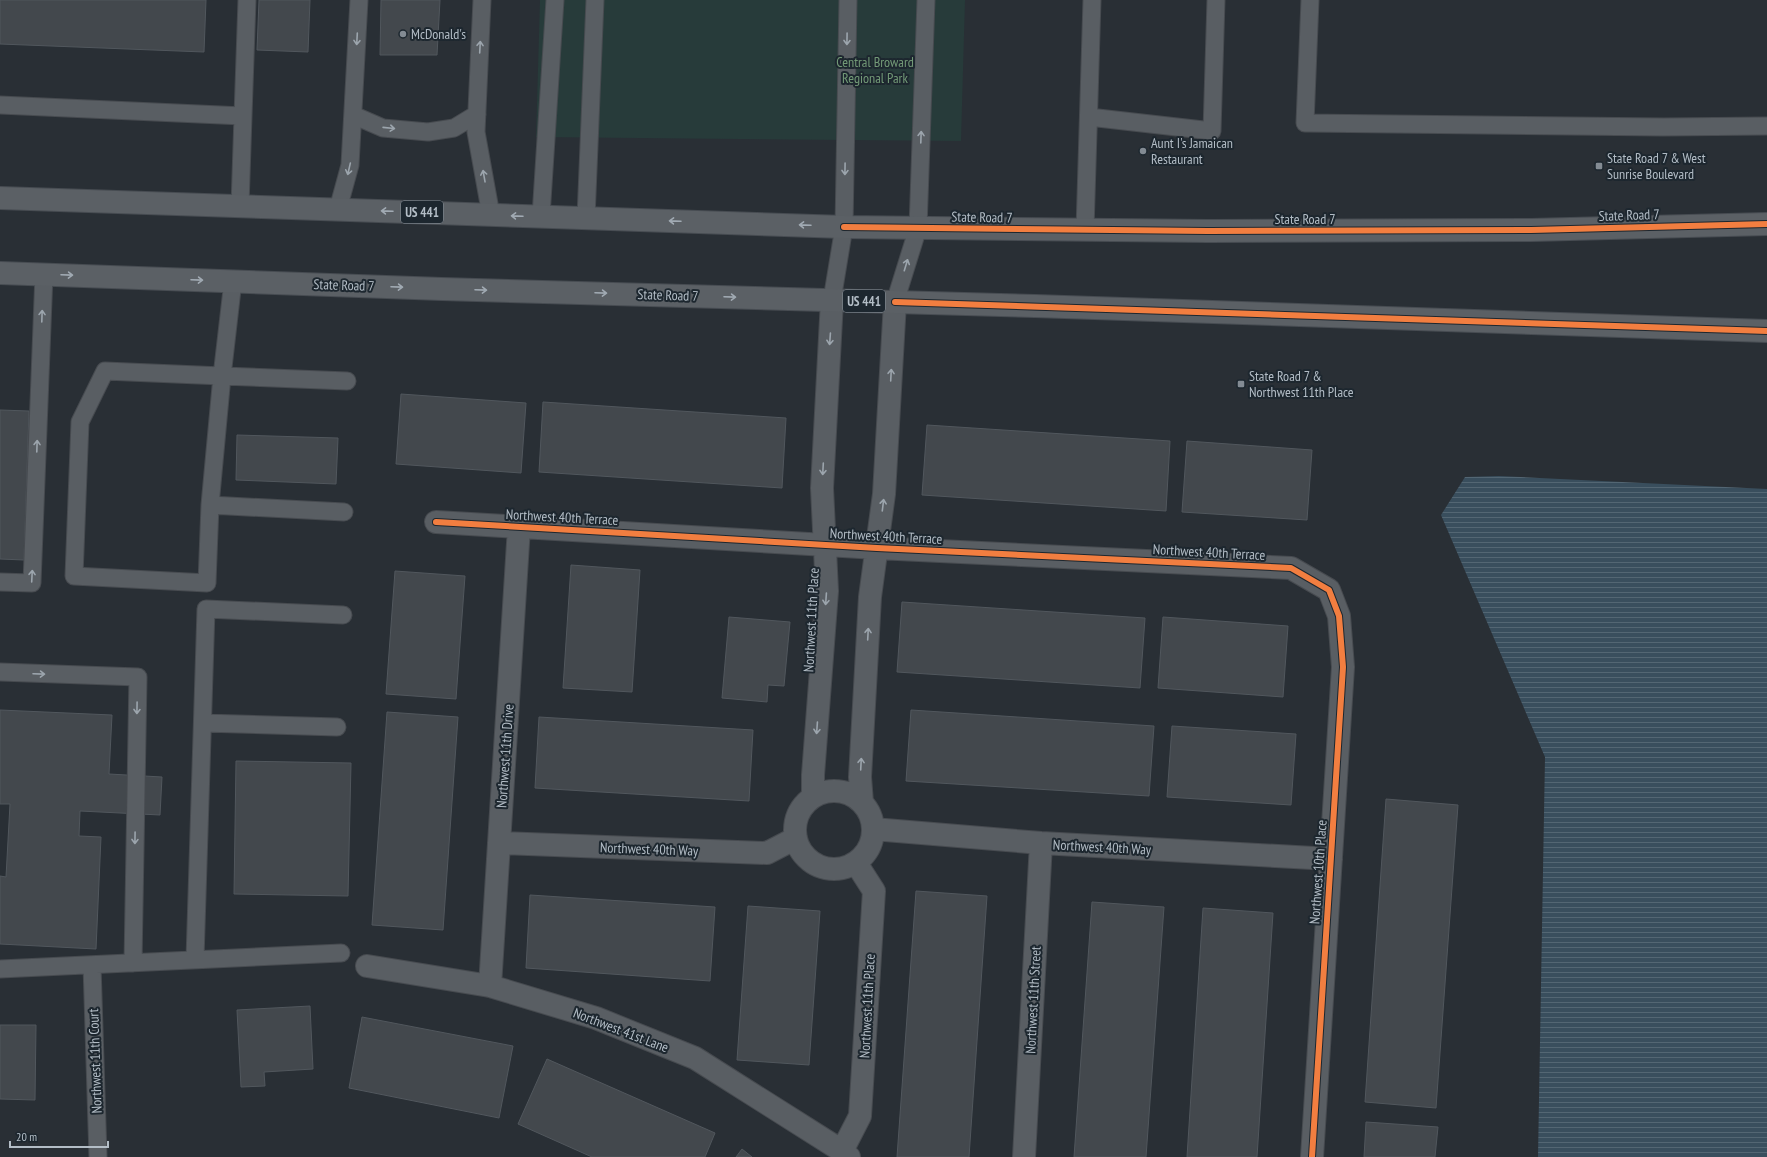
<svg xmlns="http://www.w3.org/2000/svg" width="1767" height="1157" font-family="'PT Sans Narrow',sans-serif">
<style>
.green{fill:#273b3a}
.water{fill:url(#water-rules)}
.building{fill:#43484d;stroke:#51575d}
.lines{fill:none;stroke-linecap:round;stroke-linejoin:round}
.lane-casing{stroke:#474b50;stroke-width:19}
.street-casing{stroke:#474b50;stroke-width:24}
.primary-casing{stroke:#474c52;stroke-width:24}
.lane{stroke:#595e63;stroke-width:17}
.street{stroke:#595e63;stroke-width:22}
.primary{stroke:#5b6065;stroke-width:22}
.cycleway-casing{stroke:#1d272f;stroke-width:8}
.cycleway{stroke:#f27e40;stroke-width:6}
.oneway{stroke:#9ca5ad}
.oneway2{stroke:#a1aab3}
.poi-dot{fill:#838b93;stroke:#1d272f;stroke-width:1.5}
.labels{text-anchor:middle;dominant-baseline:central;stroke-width:4;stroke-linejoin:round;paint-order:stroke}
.shield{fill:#1d272f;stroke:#869099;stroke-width:1}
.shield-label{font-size:13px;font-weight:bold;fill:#b3bdc6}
.poi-label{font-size:14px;fill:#b3bdc6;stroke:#1d272f;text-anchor:start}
.park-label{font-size:14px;fill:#739a77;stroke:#1d272f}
.street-label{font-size:14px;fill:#b3bdc6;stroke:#1d272f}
</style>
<defs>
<pattern id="water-rules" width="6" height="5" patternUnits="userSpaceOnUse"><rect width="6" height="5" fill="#394e5d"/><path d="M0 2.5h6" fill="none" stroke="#536673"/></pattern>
</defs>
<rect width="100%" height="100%" fill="#292f35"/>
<path class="green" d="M540,0H965L961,141L536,137Z"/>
<path class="water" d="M1499,476L1767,489V1157H1538L1545,757L1441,515L1465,477Z"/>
<path class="building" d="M0,0H206L204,52L0,44Z
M259,0H310L308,52L257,50Z
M381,0H440L437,55H380Z
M401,394L526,403L521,473L396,464Z
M543,402L786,418L782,488L539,472Z
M0,410L29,411L24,560L0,559Z
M927,425L1170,441L1166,511L922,495Z
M237,435L338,438L336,484L236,480Z
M1187,441L1312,450L1307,520L1182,512Z
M571,565L640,570L632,692L563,688Z
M395,571L465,576L456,699L386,694Z
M902,602L1145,618L1140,688L897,672Z
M729,617L790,622L784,686L768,685L767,702L722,698Z
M1163,617L1288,626L1283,697L1158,688Z
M0,710L112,715L109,774L162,777L160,815L80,811L79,836L101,837L96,949L0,944V876L6,877L10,804H0Z
M911,710L1154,726L1149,796L906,781Z
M387,712L458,717L443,930L372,925Z
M539,717L753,730L749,801L535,788Z
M1172,726L1296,734L1291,805L1167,797Z
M236,761L351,763L348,896L234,894Z
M1386,799L1458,805L1436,1108L1365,1102Z
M916,891L987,896L969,1157H897Z
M530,895L715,907L710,981L526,968Z
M1092,902L1164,907L1146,1157H1074Z
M748,906L820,911L809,1065L737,1060Z
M1203,908L1273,913L1257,1157H1187Z
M310,1006L313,1069L264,1072L265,1086L241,1087L237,1010Z
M362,1017L513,1046L499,1118L349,1088Z
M0,1025H36L35,1100L0,1099Z
M547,1059L715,1133L705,1157H592L518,1124Z
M1366,1122L1438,1127L1435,1157H1364Z
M742,1149L752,1157H736Z"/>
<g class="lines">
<defs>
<path id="lane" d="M482,0L476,132L491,215
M1310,0L1305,123L1663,127L1767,126
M0,105L243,116L240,206
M353,115L383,128L428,132L454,128L477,114
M243,116L247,0
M1089,117L1212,131L1216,0
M338,209L350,165L359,0
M541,216L555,0
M586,218L595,0
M1085,230L1092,0
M233,281L222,376L105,371L80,422L74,576L207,583L210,505L222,376L347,381
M832,300L844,227L848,0
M895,302L918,228L926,0
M210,505L344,512
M0,582L32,583L44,274
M0,672L138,677L133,963
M203,723L337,727
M195,959L206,609L343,615
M92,965L98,1157
M0,969L341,953"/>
<path id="street" d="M436,522L877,548L1291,568L1329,590L1339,616L1343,667L1312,1157
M795 830a39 39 0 1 1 78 0a39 39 0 1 1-78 0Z
M813,797V775L827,591L822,488L832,300
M862,803L860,777L870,597L884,494L895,302
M873,829L1041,843L1331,859
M499,843L767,853L796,838
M367,966L490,986L596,1018L695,1058L842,1151L849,1157
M490,986L519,527
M842,1151L860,1116L874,891L856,863
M1024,1157L1041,843"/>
<path id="primary" d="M0,198L844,227L1208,231L1531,230L1767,224
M0,273L442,289L1035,306L1767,331"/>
</defs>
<use href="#lane" class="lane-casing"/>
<use href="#street" class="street-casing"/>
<use href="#primary" class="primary-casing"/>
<use href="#lane" class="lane"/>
<use href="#street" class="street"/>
<use href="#primary" class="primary"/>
<defs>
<path id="cycleway" d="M844,227L1208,231L1531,230L1767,224
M895,302L1767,331
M436,522L877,548L1291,568L1329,590L1339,616L1343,667L1312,1157"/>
</defs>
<use href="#cycleway" class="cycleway-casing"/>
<use href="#cycleway" class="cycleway"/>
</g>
<defs><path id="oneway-shaft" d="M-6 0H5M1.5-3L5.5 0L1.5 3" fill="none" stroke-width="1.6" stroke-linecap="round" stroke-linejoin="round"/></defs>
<g class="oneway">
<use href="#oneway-shaft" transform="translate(357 39) rotate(93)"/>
<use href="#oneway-shaft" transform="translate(847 39) rotate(91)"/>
<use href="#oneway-shaft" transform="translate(480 47) rotate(-87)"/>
<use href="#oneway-shaft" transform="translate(389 128) rotate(6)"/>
<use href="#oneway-shaft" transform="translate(921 137) rotate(-88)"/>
<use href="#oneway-shaft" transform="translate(349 169) rotate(103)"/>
<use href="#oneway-shaft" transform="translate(845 169) rotate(91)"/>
<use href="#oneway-shaft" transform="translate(484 176) rotate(-100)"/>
<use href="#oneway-shaft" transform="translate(906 265) rotate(-73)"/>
<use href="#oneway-shaft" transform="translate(42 316) rotate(-88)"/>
<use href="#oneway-shaft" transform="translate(830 339) rotate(94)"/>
<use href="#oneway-shaft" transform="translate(891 375) rotate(-87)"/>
<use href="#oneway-shaft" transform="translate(37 446) rotate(-88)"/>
<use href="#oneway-shaft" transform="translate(823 469) rotate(93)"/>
<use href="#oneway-shaft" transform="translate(883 505) rotate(-83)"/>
<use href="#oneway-shaft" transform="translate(32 576) rotate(-87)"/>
<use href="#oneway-shaft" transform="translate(826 599) rotate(94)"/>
<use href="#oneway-shaft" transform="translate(868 634) rotate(-87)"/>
<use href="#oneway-shaft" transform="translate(39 674) rotate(2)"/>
<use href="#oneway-shaft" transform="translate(137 708) rotate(91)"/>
<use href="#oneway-shaft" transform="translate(817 728) rotate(94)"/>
<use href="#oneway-shaft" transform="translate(861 764) rotate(-87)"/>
<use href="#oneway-shaft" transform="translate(135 838) rotate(91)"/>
</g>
<g class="oneway2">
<use href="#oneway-shaft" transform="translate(387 211) rotate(-178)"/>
<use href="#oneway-shaft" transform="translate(517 216) rotate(-178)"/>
<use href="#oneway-shaft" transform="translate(675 221) rotate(-178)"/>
<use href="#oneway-shaft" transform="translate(805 225) rotate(-178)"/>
<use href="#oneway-shaft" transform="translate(67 275) rotate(2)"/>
<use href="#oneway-shaft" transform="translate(197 280) rotate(2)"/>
<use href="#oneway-shaft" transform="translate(397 287) rotate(2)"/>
<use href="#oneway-shaft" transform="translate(481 290) rotate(2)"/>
<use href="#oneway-shaft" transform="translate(601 293) rotate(2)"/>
<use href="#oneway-shaft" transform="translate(730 297) rotate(2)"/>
</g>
<g class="poi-dot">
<circle cx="403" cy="34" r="4"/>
<circle cx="1143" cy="151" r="4"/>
<rect x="1595" y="162" width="8" height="8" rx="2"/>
<rect x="1237" y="380" width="8" height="8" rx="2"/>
</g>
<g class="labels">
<g class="shield">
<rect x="401" y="201" width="42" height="22" rx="3"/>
<rect x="843" y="290" width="42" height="22" rx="3"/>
</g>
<g class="shield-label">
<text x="422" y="212">US 441</text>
<text x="864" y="301">US 441</text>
</g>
<g class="poi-label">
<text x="411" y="34">McDonald's</text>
<text x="1151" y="143">Aunt I's Jamaican<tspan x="1151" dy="16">Restaurant</tspan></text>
<text x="1607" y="158">State Road 7 &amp; West<tspan x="1607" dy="16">Sunrise Boulevard</tspan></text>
<text x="1249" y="376">State Road 7 &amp;<tspan x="1249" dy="16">Northwest 11th Place</tspan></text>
</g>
<g class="park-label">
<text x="875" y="62">Central Broward<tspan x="875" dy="16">Regional Park</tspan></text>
</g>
<g class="street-label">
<text transform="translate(1629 215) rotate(-2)">State Road 7</text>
<text transform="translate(982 217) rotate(1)">State Road 7</text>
<text x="1305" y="219">State Road 7</text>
<text transform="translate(344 285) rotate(2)">State Road 7</text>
<text transform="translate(668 295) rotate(2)">State Road 7</text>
<text transform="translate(562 517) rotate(3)">Northwest 40th Terrace</text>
<text transform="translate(886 536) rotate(3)">Northwest 40th Terrace</text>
<text transform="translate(1209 552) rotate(3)">Northwest 40th Terrace</text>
<text transform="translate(811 620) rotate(-87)">Northwest 11th Place</text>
<text transform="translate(505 756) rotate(-86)">Northwest 11th Drive</text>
<text transform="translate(1102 847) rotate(3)">Northwest 40th Way</text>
<text transform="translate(649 849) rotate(2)">Northwest 40th Way</text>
<text transform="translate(1318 872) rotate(-86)">Northwest 10th Place</text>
<text transform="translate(1033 1000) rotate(-87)">Northwest 11th Street</text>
<text transform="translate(867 1006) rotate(-87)">Northwest 11th Place</text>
<text transform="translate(621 1030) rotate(21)">Northwest 41st Lane</text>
<text transform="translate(95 1061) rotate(-92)">Northwest 11th Court</text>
</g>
</g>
<path d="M10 1141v6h98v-6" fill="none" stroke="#b3bdc6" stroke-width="2"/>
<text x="16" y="1141" font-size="12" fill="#b3bdc6" stroke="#1d272f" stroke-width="3" paint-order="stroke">20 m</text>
</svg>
